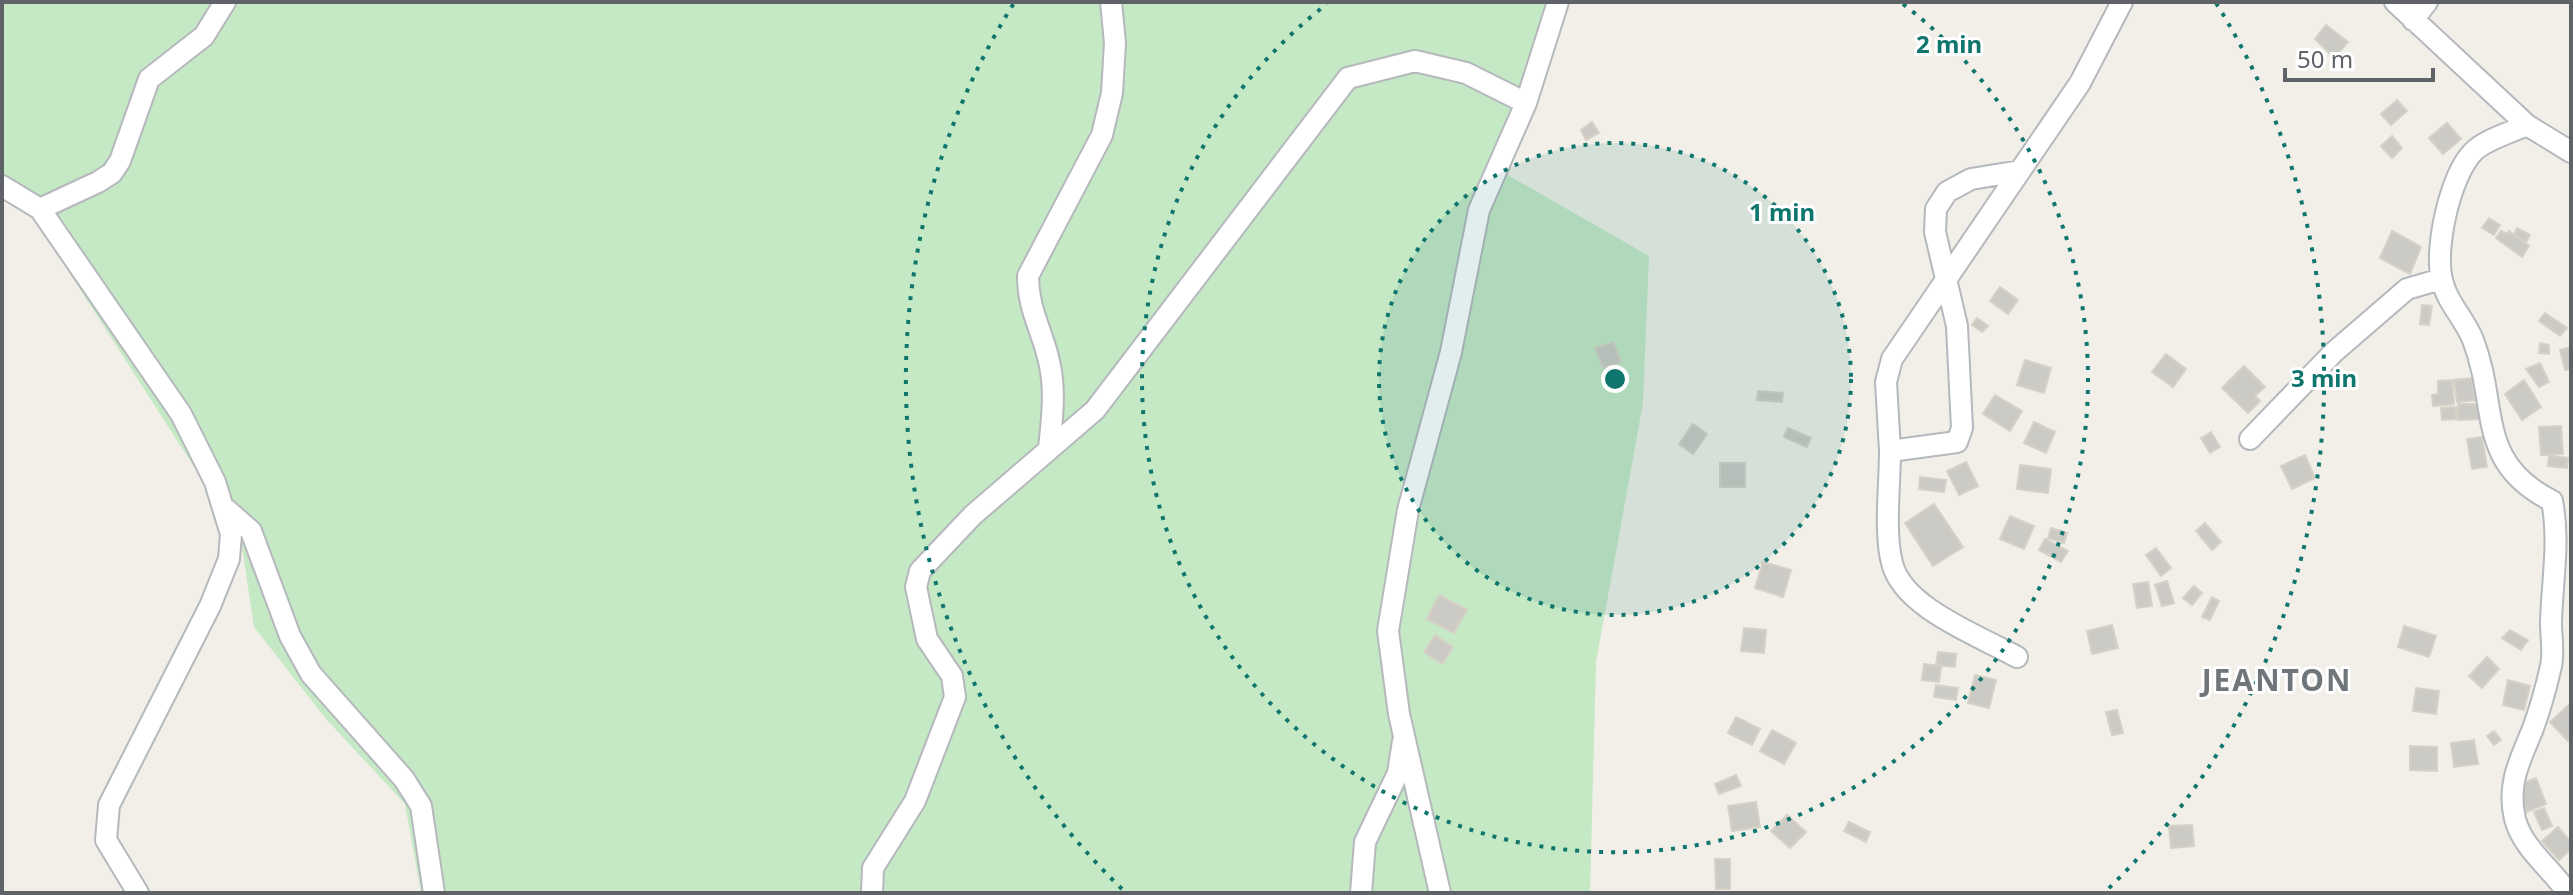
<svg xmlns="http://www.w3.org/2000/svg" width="2573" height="895" font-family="'Noto Sans',sans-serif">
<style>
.green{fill:#c5e8c5}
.building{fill:#cccac5;stroke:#d6d1c6;stroke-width:2}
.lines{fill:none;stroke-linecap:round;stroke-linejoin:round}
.minor-casing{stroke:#b5b8bc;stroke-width:24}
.minor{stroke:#fff;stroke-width:20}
.ring{fill:none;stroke:#0f766e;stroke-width:4;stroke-dasharray:4 8}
.labels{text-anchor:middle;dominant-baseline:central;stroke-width:6;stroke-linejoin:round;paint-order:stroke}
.district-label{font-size:30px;font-weight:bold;letter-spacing:2px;fill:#70757a;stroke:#fff}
.centre{fill:#0f766e;stroke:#fff;stroke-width:4}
.ring-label{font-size:24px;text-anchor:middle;font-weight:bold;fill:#0f766e;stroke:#fff;stroke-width:6;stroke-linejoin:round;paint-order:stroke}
</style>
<rect width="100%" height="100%" fill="#f1efe8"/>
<path class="green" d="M2,2H1568L1499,170L1649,256L1643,403L1596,662L1590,893H421L405,804L326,719L254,627L241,540L24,202L2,185Z"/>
<path class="building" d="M2326,25L2348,42L2334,58L2315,39Z
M2397,100L2407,111L2391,125L2381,114Z
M1592,122L1599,133L1586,140L1581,130Z
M2447,123L2461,139L2443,154L2429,138Z
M2392,136L2402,148L2392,158L2381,146Z
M2489,218L2500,225L2494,235L2482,228Z
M2517,228L2530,235L2526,242L2514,235Z
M2392,231L2421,247L2410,274L2380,258Z
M2501,231L2507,234L2509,231L2529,246L2522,257L2496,238Z
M2000,287L2018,300L2008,314L1990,301Z
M2422,305L2432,306L2429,325L2420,324Z
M2545,313L2567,328L2560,336L2539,321Z
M1977,318L1988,326L1982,332L1972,325Z
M1613,342L1621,362L1603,368L1595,348Z
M2540,343L2549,345V354L2539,353Z
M2571,347V369L2565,370L2560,350Z
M2166,354L2186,369L2173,387L2152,372Z
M2025,360L2051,368L2044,393L2017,385Z
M2540,363L2549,382L2539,387L2526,369Z
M2244,366L2265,387L2255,396L2260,401L2248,413L2222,388Z
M2472,378L2475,400L2457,402L2454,380Z
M2452,380L2454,404L2433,406L2432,395L2438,394V381Z
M2524,380L2541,407L2522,420L2505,394Z
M1758,391L1783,393L1782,402L1757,400Z
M1995,395L2022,411L2010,431L1983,414Z
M2458,404H2480V419L2458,420Z
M2456,407V419L2442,420L2441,408Z
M2034,422L2055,432L2046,453L2024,443Z
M1693,424L1707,434L1693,454L1679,444Z
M2561,426L2563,454L2541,455L2539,427Z
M1788,428L1811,438L1807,447L1784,437Z
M2211,432L2220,447L2210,453L2201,438Z
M2482,437L2487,467L2472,469L2467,439Z
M2305,455L2315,478L2292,489L2281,466Z
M2549,456L2568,458L2567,468L2548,466Z
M1966,462L1978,486L1959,495L1947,471Z
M1720,463H1745V487H1720Z
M2020,465L2051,469L2048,493L2017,489Z
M1920,477L1946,480L1944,492L1919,489Z
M1934,504L1963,547L1933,566L1905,523Z
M2010,516L2034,526L2024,549L2000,539Z
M2205,523L2221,542L2212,550L2196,531Z
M2051,528L2067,533L2064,543L2048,538Z
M2045,539L2068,551L2061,562L2039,550Z
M2156,548L2171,568L2161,576L2146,555Z
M1763,562L1791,570L1783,597L1755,588Z
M2167,581L2174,603L2162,606L2155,585Z
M2148,582L2152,606L2137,608L2133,584Z
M2194,586L2202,593L2192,605L2183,598Z
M1439,595L1467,610L1454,633L1427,619Z
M2212,597L2219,601L2210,620L2202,617Z
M2112,625L2118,648L2092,654L2087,631Z
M2404,626L2436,636L2429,657L2398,647Z
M1744,628L1766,630L1764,653L1741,651Z
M2510,630L2528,640L2521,650L2502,638Z
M1435,635L1453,647L1442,664L1424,652Z
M1938,652L1956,654L1955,667L1936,665Z
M2487,657L2499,669L2482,688L2469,676Z
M1924,664L1941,666L1939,682L1922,680Z
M1975,675L1996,680L1989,708L1968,703Z
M2508,680L2530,686L2524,710L2503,705Z
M1936,685L1958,688L1956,700L1934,697Z
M2416,688L2439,691L2436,714L2413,711Z
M2571,703V738L2568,741L2550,722Z
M2117,710L2123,733L2112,735L2106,712Z
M1736,717L1760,729L1752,745L1728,733Z
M1772,730L1796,743L1784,764L1760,751Z
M2494,731L2501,740L2494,745L2487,736Z
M2474,740L2478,764L2454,767L2451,743Z
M2410,746L2437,747V771L2410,770Z
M1736,775L1741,786L1719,794L1715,784Z
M2536,778L2546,804L2527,812L2517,785Z
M1756,802L1760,827L1732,831L1728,806Z
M2544,808L2552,826L2542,830L2534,812Z
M1787,815L1806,832L1790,848L1771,831Z
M1849,822L1870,832L1866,842L1844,831Z
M2192,825L2194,846L2171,848L2169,826Z
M2558,827L2571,842V849L2559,860L2542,841Z
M1715,859H1730V889H1716Z"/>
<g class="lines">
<defs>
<path id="minor" d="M2395,2L2527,125L2571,152
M2413,20L2427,2
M2527,125C2512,132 2484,140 2473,152C2450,176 2434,249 2442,280C2447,303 2465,319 2473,340C2499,407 2475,462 2552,501C2560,542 2552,581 2551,623C2551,637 2554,652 2551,666C2546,688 2540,710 2532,731C2519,762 2507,785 2515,819C2523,849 2551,868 2568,893
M2,186L40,209L181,414L215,482L231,534L229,559L210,606L109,805L106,840L138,893
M40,209L98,182L112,173L120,161L149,79L204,36L225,2
M2250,439L2334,352L2407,289L2441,279
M1049,449C1052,419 1056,391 1049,361C1042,330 1028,310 1028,276L1102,135L1112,93L1115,43L1111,2
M1890,451L1886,382L1892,359L2020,171
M226,509L251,531L290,636L311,674L404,779L421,806L434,893
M2017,657C1978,635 1903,608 1892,563C1884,533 1890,484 1890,451L1957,442L1962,428L1957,326L1935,232L1936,209L1947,192L1971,179L2020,171L2080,83L2122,2
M872,893L873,868L915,801L955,697L952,676L927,639L916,587L920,571L973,515L1095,410L1348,78L1415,61L1466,73L1526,103
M1361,893L1365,842L1398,773L1403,741
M1440,893L1399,714L1388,631L1408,510L1451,352L1479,210L1526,103L1558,2"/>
</defs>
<use href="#minor" class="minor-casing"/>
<use href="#minor" class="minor"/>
</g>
<circle cx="1615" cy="379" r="236" fill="#0f766e" fill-opacity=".12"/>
<g class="ring">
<circle cx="1615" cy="379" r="236"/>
<path d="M1903 4A473 473 0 1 1 1327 4"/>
<path d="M1122 889A709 709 0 0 1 1014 3M2216 3A709 709 0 0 1 2108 889"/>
</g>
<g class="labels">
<g class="district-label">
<text x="2277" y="679">JEANTON</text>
</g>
</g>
<circle cx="1615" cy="379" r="12" class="centre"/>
<g class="ring-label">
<text x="1949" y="53">2 min</text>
<text x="1782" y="221">1 min</text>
<text x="2324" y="387">3 min</text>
</g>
<rect width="2573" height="895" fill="none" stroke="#5f6368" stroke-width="8"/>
<path d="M2285 68v12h148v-12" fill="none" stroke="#5f6368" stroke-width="4"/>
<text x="2297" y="68" font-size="24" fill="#5f6368" stroke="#ffffff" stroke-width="6" paint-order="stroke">50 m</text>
</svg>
